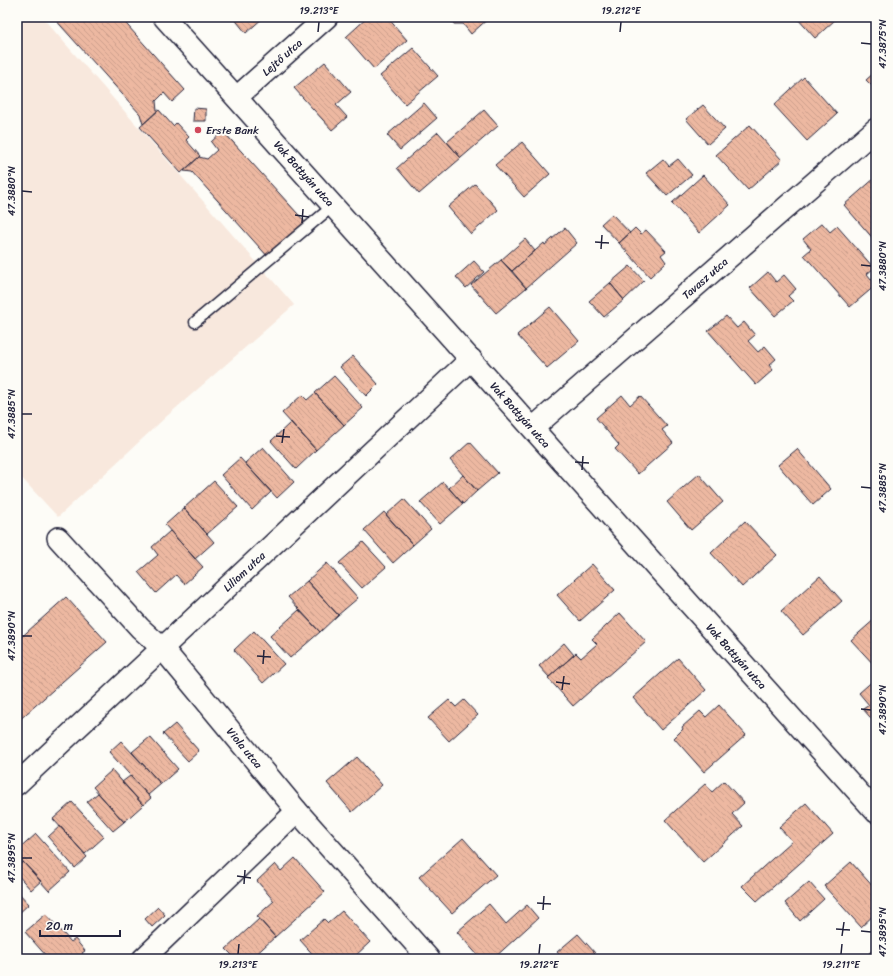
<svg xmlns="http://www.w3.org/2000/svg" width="893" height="976" font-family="Sriracha,sans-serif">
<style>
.built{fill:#f8e8dd}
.building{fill:url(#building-back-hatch);stroke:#22223b}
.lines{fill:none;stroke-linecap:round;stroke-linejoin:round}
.lane-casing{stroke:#22223b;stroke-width:13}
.street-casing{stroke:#22223b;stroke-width:24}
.lane{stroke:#fdfcf7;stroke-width:10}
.street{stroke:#fdfcf7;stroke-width:21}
.ticks{fill:none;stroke:#22223b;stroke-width:1.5}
.poi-dot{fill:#d1495b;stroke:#fdfcf7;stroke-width:1.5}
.labels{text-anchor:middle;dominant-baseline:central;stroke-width:4;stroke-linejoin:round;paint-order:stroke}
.street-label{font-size:11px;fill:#22223b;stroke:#fdfcf7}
.poi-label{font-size:11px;fill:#22223b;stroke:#fdfcf7;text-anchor:start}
.neatline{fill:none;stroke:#22223b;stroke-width:1.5}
.ticks-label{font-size:10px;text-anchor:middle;fill:#22223b}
</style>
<defs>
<pattern id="building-back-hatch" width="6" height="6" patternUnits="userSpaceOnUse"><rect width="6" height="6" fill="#edb8a1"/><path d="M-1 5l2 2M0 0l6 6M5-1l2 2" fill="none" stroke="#cb9e8c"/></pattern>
</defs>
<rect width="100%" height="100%" fill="#fdfcf7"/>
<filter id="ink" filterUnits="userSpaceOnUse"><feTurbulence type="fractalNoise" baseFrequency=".025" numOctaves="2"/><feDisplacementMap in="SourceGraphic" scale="8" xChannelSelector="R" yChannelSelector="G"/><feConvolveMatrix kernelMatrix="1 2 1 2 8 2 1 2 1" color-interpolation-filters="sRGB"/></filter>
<g filter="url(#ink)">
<path class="built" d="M17,17H42L294,305L167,416L58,517L17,473Z"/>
<path class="building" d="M53,17H120L185,90L172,102L164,93L156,101L157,111L143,124L140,114Z
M233,17H264L246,33Z
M368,17H387L407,40L374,69L346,37Z
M448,17H490L471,34L463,24H454Z
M796,17H832L835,20L815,38Z
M413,48L438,76L405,104L380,76Z
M325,62L351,92L336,105L347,117L332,130L294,88Z
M876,71V90L866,80Z
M804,77L837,114L807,141L774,105Z
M424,103L437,118L400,150L387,135Z
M703,105L725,129L708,144L686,119Z
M194,108L206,109V121H193Z
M159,110L173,126L176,123L189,137L186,140L200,156L181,173L140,127Z
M484,110L498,126L461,158L447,142Z
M750,125L782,160L748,190L716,155Z
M223,131L307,224L269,258L192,172L184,171L199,157L207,159L217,150L211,142Z
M438,132L461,158L419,194L397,168Z
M522,142L550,174L524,197L495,165Z
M663,159L669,166L678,159L692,175L667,196L646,173Z
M703,175L730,205L699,233L672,203Z
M876,177V242L844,205Z
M475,184L498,210L471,234L448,207Z
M612,214L630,233L619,243L601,224Z
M822,223L830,232L837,226L874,268L867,274L876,285L850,307L804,255L811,249L803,239Z
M565,228L577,243L526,288L512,271L544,243L545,245Z
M635,228L641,234L646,230L666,251L661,255L666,262L650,277L619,243Z
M525,239L535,251L512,271L501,260Z
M501,260L526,288L496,313L471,285Z
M474,261L484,272L466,288L456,277Z
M630,266L644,281L624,300L610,283Z
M768,272L776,282L784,275L796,289L788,296L793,301L775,316L750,288Z
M610,283L624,300L604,317L589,301Z
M550,307L579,341L547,368L517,335Z
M726,316L737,328L744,322L755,335L748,341L758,352L765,346L776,359L769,365L773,370L756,385L708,331Z
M353,356L378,384L366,396L340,367Z
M334,376L363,408L344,425L315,393Z
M315,393L344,425L316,450L282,413L302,395L307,400Z
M622,395L630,405L640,396L667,426L662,430L673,443L638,474L615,449L619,445L596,418Z
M291,422L316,450L296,469L271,441Z
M470,442L498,473L477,491L450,460Z
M263,447L294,482L277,498L245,463Z
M797,449L831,489L813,505L778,465Z
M240,458L271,492L252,510L221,475Z
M699,474L723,502L691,530L667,502Z
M463,475L477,491L463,504L449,488Z
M214,481L238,507L207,534L184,508Z
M443,482L463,504L440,524L420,502Z
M404,499L431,529L413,545L386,515Z
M184,508L214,542L195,559L165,525Z
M384,512L413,545L393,563L364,530Z
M745,521L777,555L742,587L711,553Z
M170,531L203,567L184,584L176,575L156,593L138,572L158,555L152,547Z
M363,542L386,567L362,588L339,563Z
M327,563L358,598L338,615L307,581Z
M592,564L615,590L580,621L557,595Z
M820,576L842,601L803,635L781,611Z
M307,581L338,615L320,632L288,597Z
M66,597L107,642L17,722V641Z
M299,610L320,632L290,658L270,636Z
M620,613L646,642L573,706L548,678L576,653L581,658L597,644L592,639Z
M876,618V667L851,640Z
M254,631L284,664L263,683L234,650Z
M564,643L574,655L549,677L539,666Z
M678,658L706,690L661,730L633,698Z
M876,678V724L863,709L869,705L859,693Z
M449,700L456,707L464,700L478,715L449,741L428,718Z
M719,705L746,735L704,772L674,738L683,729L682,727L700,711L706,717Z
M175,724L199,751L188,761L163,734Z
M150,737L178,769L161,784L132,752Z
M121,741L161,784L148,795L109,752Z
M357,757L382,785L352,812L327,783Z
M112,770L143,805L124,822L93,787Z
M130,776L151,798L143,805L122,782Z
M724,781L744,803L732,814L743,826L703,862L665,820L705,784L712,792Z
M98,793L124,822L113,831L87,802Z
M72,802L104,837L85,854L53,819Z
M806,803L833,834L757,901L742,886L792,841L779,827Z
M60,826L87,857L75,868L48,837Z
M36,834L70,872L49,891L17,855V851Z
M463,838L496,875L452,913L419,877Z
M295,858L325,892L275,937L257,916L274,901L257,881L275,864L281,871Z
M23,862L41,881L31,890L17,874V867Z
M851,862L876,890V913L861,927L824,886Z
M809,882L824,899L800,921L785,903Z
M17,891L29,904L17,915Z
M489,904L506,924L527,905L538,918L493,959H481L457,932Z
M158,907L165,915L152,927L145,919Z
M342,911L370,942L352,959H317L300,940L324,919L328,923Z
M46,914L71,942L75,939L85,951L82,953L86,959H49L25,932Z
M259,919L275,937L251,959H228L232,955L226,949Z
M578,934L595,953L589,959H563L557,952Z
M876,947V959H875L869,953Z"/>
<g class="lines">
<defs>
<path id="lane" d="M195,322L334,205"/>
<g id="street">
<path id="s1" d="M164,17L876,812"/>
<path id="s2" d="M237,97L327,17"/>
<path id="s3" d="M533,428L876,129"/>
<path id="s4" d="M58,538L140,628L163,649L297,811L429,959"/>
<path id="s5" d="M17,784L471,359"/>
<path d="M143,959L297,811"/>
</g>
</defs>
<use href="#lane" class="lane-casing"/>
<use href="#street" class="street-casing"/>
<use href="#lane" class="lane"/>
<use href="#street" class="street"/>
</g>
</g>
<path class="ticks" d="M318,32L319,22M620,32L621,22M861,43L871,44M22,191L32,192M295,215L309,217M302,223L303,209M595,242L609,243M601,249L602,235M861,265L871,266M22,414H32M276,436L290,437M282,443L284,429M575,462L589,463M582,470L583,456M861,487L871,488M22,636H32M257,656L271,657M263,664L264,650M556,682L570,684M562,690L564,676M861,709L871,710M22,858H32M237,876L251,878M244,884L245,870M537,903L551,904M543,910L544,896M836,929L850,930M861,931L871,932M842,936L844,922M238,954L239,944M539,954L540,944M841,954L842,944"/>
<circle class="poi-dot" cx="198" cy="130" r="4"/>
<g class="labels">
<g class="street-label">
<text stroke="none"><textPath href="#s2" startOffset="60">Lejtő utca</textPath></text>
<text stroke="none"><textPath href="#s1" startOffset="210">Vak Bottyán utca</textPath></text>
<text stroke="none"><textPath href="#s3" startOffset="228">Tavasz utca</textPath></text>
<text stroke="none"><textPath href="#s1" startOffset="534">Vak Bottyán utca</textPath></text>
<text stroke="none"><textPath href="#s5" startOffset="311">Liliom utca</textPath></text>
<text stroke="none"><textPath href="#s1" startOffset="858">Vak Bottyán utca</textPath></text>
<text stroke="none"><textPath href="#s4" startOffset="281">Viola utca</textPath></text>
</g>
<g class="poi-label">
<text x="206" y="130">Erste Bank</text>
</g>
</g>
<rect width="893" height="976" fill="none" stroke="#fdfcf7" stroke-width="44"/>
<path d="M40 930v6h80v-6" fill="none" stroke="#22223b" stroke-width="2"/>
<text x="46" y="930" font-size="12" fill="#22223b" stroke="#fdfcf7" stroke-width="3" paint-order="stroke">20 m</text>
<rect x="22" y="22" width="849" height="932" class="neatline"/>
<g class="ticks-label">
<text x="319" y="14">19.213°E</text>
<text x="621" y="14">19.212°E</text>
<text transform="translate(882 44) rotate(-90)" y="4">47.3875°N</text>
<text transform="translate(11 191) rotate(-90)" y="4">47.3880°N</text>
<text transform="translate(882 266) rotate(-90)" y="4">47.3880°N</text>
<text transform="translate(11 414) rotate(-90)" y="4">47.3885°N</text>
<text transform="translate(882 488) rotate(-90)" y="4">47.3885°N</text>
<text transform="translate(11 636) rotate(-90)" y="4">47.3890°N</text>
<text transform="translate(882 710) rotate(-90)" y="4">47.3890°N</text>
<text transform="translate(11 858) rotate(-90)" y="4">47.3895°N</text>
<text transform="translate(882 932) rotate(-90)" y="4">47.3895°N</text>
<text x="238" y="968">19.213°E</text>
<text x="539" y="968">19.212°E</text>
<text x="841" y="968">19.211°E</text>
</g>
</svg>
